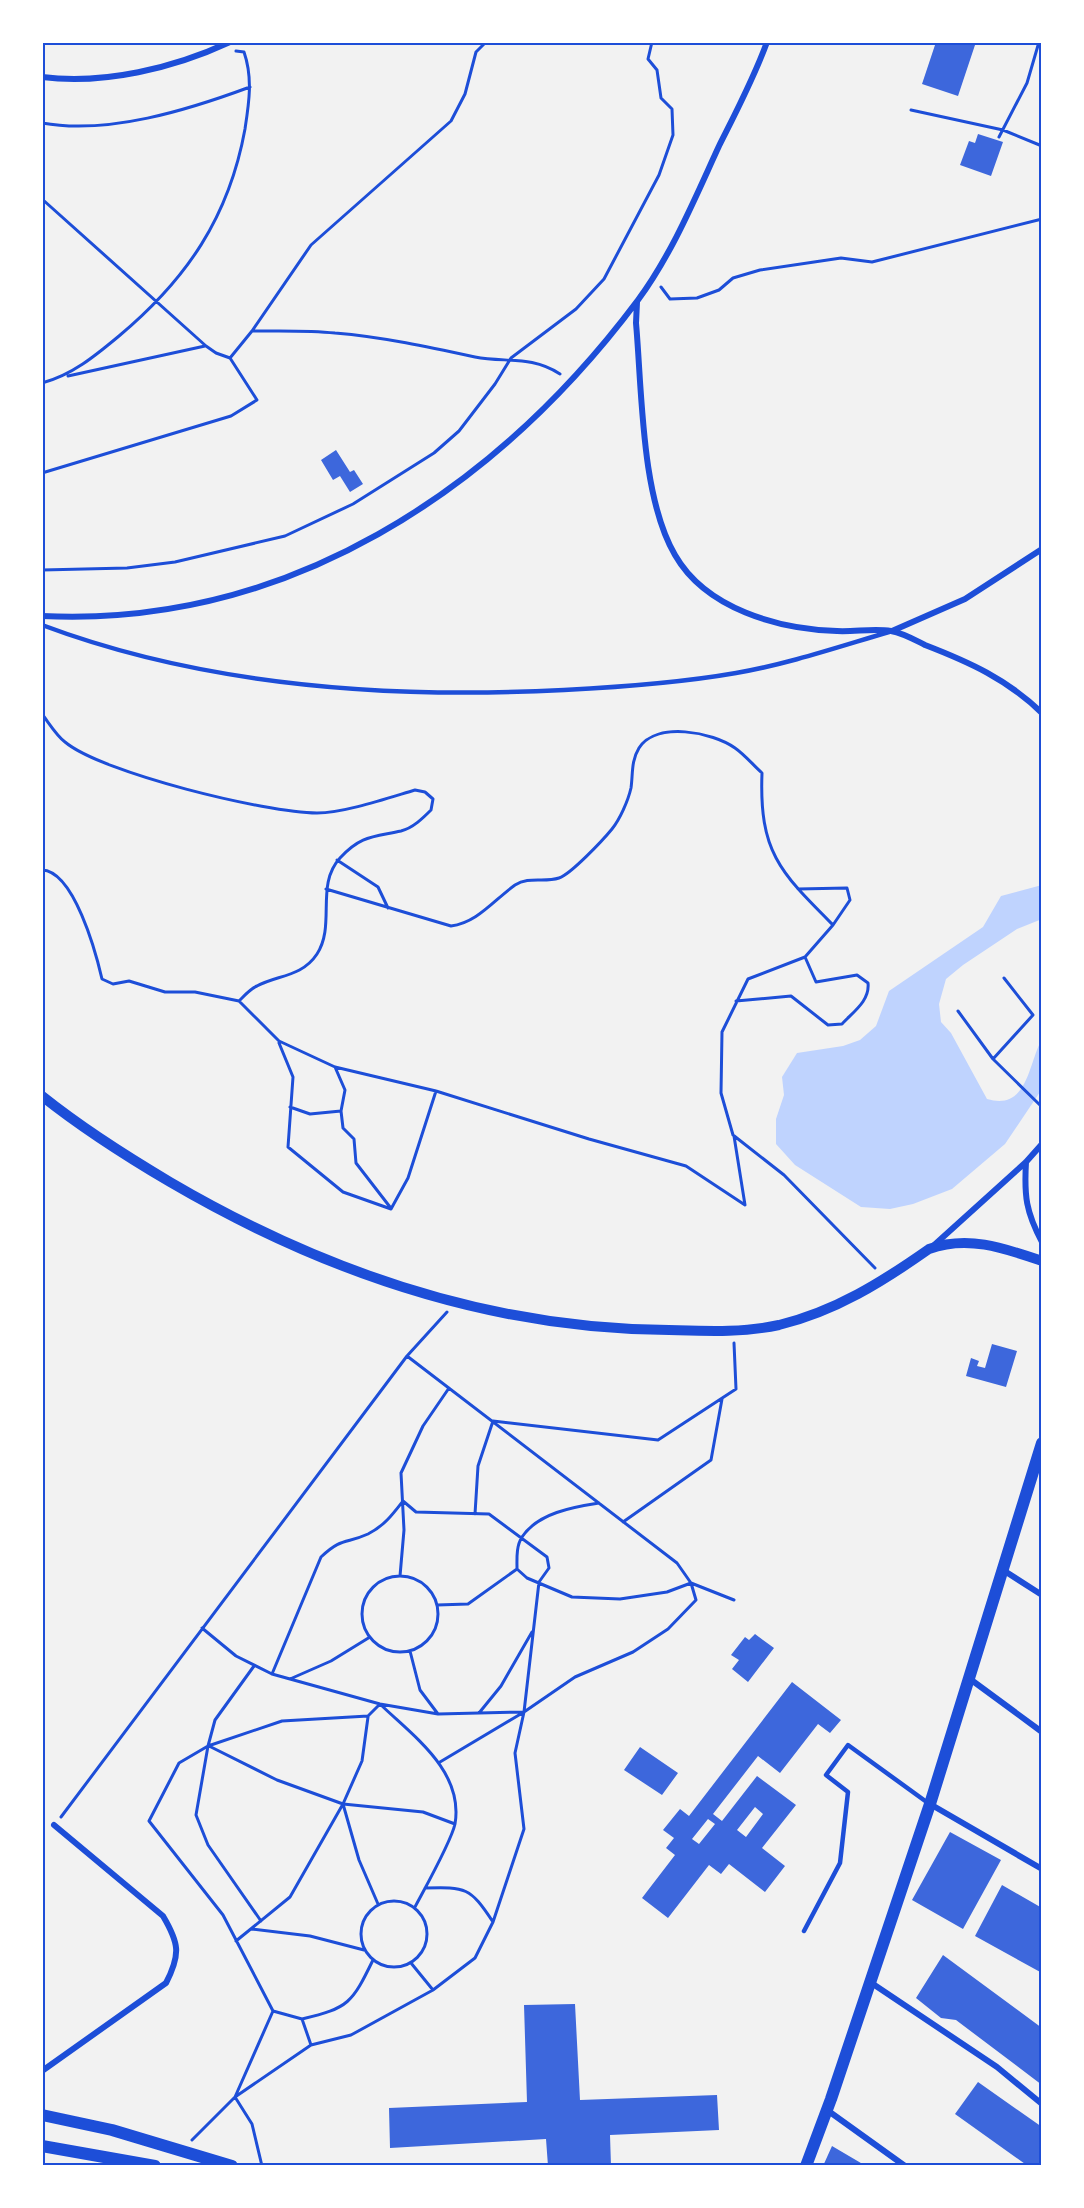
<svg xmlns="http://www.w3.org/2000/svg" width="1084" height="2208" font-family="Mulish,sans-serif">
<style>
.water{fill:#bfd3fe}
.building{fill:#3d67dc;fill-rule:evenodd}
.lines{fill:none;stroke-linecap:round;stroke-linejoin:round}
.path{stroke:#1d4ed8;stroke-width:3}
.service{stroke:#1d4ed8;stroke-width:4.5}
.minor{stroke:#1d4ed8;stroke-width:6}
.tertiary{stroke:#1d4ed8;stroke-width:10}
.secondary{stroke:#1d4ed8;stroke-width:12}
.neatline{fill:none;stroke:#1d4ed8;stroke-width:2}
</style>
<rect width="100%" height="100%" fill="#f2f2f2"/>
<path class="water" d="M1042,885V919L1017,929L963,965L946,979L939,1004L941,1022L951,1033L987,1099C1028,1111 1028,1064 1042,1039V1089L1005,1144L952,1189L913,1204L890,1209L861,1207L795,1165L776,1144V1119L784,1095L782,1077L797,1053L843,1046L860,1040L876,1026L889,991L983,927L1001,896Z"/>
<path class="building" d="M936,42H976L958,96L922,84Z
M978,134L1003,142L991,176L960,165L969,141L975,143Z
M336,450L350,472L354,470L363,484L350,492L340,476L333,480L321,460Z
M992,1344L1017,1351L1006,1387L966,1376L971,1358L979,1361L977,1366L985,1368Z
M755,1634L774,1648L748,1682L732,1669L739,1660L731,1655L745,1637L749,1640Z
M792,1682L841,1720L830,1733L818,1724L780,1773L758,1756L713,1814L722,1821L757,1776L796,1805L762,1848L785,1866L765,1892L729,1864L721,1874L709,1865L668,1918L642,1898L675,1855L666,1848L674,1838L663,1830L680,1809L689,1816ZM755,1807L763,1814L746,1837L737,1830ZM708,1819L715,1824L699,1844L692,1839Z
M640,1747L678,1773L662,1795L624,1770Z
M950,1832L1001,1860L963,1929L912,1900Z
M1002,1885L1042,1908V1973L975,1936Z
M943,1955L1042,2028V2085L956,2020L941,2018L916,1998Z
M575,2004L580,2100L717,2095L719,2130L610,2135L611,2166H548L546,2139L390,2148L389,2108L527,2102L524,2005Z
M978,2082L1042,2127V2166H1028L955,2114Z
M832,2146L866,2166H823Z"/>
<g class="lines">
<path class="path" d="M911,110L1003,130L1042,146
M42,123C108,135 188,110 250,87
M999,137L1027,83L1039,42
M42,199L206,346L216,353L230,358L257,400L231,416L42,473
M661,287L670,299L697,298L719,290L733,278L760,270L841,258L872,262L1042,219
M252,331C280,331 308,330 335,333C383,337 429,347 475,357C505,363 531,355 560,374
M230,358L252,331L311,245L451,121L465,94L476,52L486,42
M68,376L205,346
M42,383C72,375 95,356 119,336C187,279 229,217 245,129C249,103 253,78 244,52L236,51
M42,570L127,568L175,562L285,536L353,504L434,453L459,431L495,384L511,358L576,309L604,279L659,175L673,135L672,109L661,98L657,70L648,59L652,42
M42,714C49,723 56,735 65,742C102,773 267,813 317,813C344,813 388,798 415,790L425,792L433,799L431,810C423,818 413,828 401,831C374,837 361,835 340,858C315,885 336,925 317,954C302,977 277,975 257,986C250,989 244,996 239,1001
M337,860L378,887L388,908
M42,870C74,871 96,953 102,979L113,984L129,981L165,992H195L239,1001L279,1041L335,1067L436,1091L589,1139L686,1166L745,1205L734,1136
M326,889L451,926C477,923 494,900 515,885C529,876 544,883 559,878C571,874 603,840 612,829C620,819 628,801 631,788C633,774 631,761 639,748C656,721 713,732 735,748C745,755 753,765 762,773C759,852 780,872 833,925L805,957L748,979L722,1032L721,1093L733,1135L784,1175L875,1268
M798,889L847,888L850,900L833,925
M736,1001L791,996L828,1025L842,1024C853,1012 870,1001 868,983L857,975L816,982L805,957
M958,1011L993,1059L1042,1107
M279,1043L293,1077L288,1147L343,1192L391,1209L408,1178L436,1091
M993,1059L1033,1015L1004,978
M335,1067L345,1090L341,1111L343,1128L354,1139L356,1163L390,1207
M290,1107L310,1114L341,1111
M599,1503C573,1507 538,1513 522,1537C516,1546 517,1559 517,1569L527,1578L572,1597L620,1599L667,1592L691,1583L734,1600
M475,1514L478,1466L493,1421L658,1440L736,1389L734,1343
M623,1522L711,1460L722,1399
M400,1576L404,1530L401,1473L423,1426L449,1388
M362 1614a38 38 0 1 1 76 0a38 38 0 1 1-76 0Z
M437,1605L468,1604L517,1569
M202,1628L236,1656L272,1674L380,1704L438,1714L524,1712L575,1677L633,1652L668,1629L696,1600L691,1583L677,1563L407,1356
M410,1651L420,1690L438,1714
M290,1679L331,1661L370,1637
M479,1713L501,1686L532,1632
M209,1746L277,1780L343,1804L423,1812L455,1824
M440,1762L524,1712
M343,1804L359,1860L378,1904
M61,1817L407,1356L447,1312
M425,1888C466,1887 470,1887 493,1922
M361 1934a33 33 0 1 1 66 0a33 33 0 1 1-66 0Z
M261,1921L208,1845L196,1815L208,1746L282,1721L368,1716L380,1704C413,1736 464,1771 455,1824C451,1842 425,1888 415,1907
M251,1929L310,1936L364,1950
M236,1941L290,1897L343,1804L362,1761L368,1717
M411,1963L433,1990
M273,2011L302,2019L311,2045
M302,2019C349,2008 352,2003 373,1960
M192,2140L235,2097L273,2011L223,1915L149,1821L179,1763L208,1746L215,1720L254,1666
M262,2166L252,2124L235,2097L311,2045L351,2035L433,1990L475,1958L493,1922L524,1829L515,1753L524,1712L539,1582L549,1568L547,1557L489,1514L416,1512L403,1501C393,1514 384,1526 368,1534C346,1544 342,1537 321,1557L272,1674"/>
<path class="service" d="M42,625C207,687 390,699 564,690C622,687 679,683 736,673C788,664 838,647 889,632
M804,1931L840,1863L848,1792L826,1775L848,1745L928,1803"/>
<path class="minor" d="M42,77C104,85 174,68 230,42
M637,302L636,323C642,390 641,497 675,555C706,609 778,629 837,631C855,632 874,628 891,631C903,633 915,640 925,645C969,662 1007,679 1042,713
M42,616C287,628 495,491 638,300C672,254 695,198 719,146C736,112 754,78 767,42
M892,631L965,599L1042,549
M1026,1162C1024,1196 1026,1212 1042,1242
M932,1247L1026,1162L1042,1144
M1003,1570L1042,1595
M970,1679L1042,1732
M930,1804L1042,1869
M870,1982L997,2067L1042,2104
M42,2071L166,1983C181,1954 179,1943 163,1916L54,1825
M827,2110L905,2166"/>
<path class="tertiary" d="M42,1096C82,1128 126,1156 170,1182C322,1271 491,1329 669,1330C705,1331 743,1333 779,1325C836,1311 882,1282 929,1249C968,1235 1004,1248 1042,1261"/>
<path class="secondary" d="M42,2115L112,2130L232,2166
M42,2146L155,2166
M806,2166L831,2099L930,1804L1042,1443"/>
</g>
<rect width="1084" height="2208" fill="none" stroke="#ffffff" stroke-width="87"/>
<rect x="44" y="44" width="996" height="2120" class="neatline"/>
</svg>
